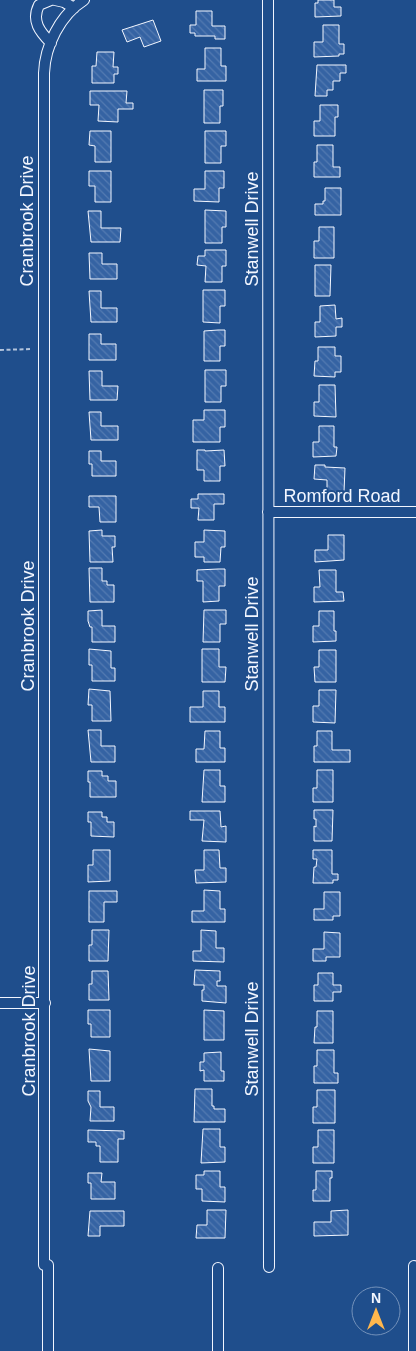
<svg xmlns="http://www.w3.org/2000/svg" width="416" height="1351" font-family="Helvetica,sans-serif">
<style>
.building{fill:url(#building-back-hatch);stroke:#f2f6ff}
.lines{fill:none;stroke-linecap:round;stroke-linejoin:round}
.street-casing{stroke:#f2f6ff;stroke-width:12}
.path{stroke:#b3c4dc;stroke-width:2;stroke-dasharray:4 2.5;stroke-linecap:butt}
.street{stroke:#1f4e8c;stroke-width:10}
.labels{text-anchor:middle;dominant-baseline:central;stroke-width:4;stroke-linejoin:round;paint-order:stroke}
.street-label{font-size:18px;fill:#f2f6ff;stroke:#1f4e8c}
</style>
<defs>
<pattern id="building-back-hatch" width="6" height="6" patternUnits="userSpaceOnUse" patternTransform="scale(1.25)"><rect width="6" height="6" fill="#3563a3"/><path d="M-1 5l2 2M0 0l6 6M5-1l2 2" fill="none" stroke="#537ab1"/></pattern>
</defs>
<rect width="100%" height="100%" fill="#1f4e8c"/>
<path class="building" d="M318,0H334V7H341V16L315,17V3H318Z
M196,11H212V26H225V39H215V36H195V33H190V25H196Z
M153,20L161,41L144,47L140,37L127,42L122,30Z
M323,25H339V44H344V54H339V56L314,57V42H323Z
M205,48H221V66H226V81H197V69H205Z
M97,52H114L113,67H118V74H114V83H92V66H96Z
M317,65H346V73H340V81H333V90H327V96H315Z
M204,90H223V106H220V123H204Z
M90,91H127L126,103H133V109H118V122L98,121L99,105H90Z
M320,105H338V117H335V136H314V121H320Z
M90,131H111V162H95V146L89,145Z
M205,131H226V146H221V163H205Z
M317,145H333V167H340V177H314V162H317Z
M89,171H111V202H95V186H89Z
M205,171H224V188H219V202L194,201V189H205Z
M325,188H341V215H315V204H323V201H325Z
M205,210L226,211V227H222V243H205Z
M88,211H101V228H121L120,242H91Z
M319,227H334V258H314V241H319Z
M205,250H226V266H222V282H205L206,266L197,265L198,256H205Z
M89,253H102V264H117V279H90Z
M315,265H331L330,296H315Z
M203,290H225V306H220V323L203,322Z
M89,291H101V308H117V322H91Z
M335,305L336,319L342,318V327H336V336L315,337V322H320V306Z
M218,330H225V346H220V361H204V331Z
M89,334H101V344H116V360H89Z
M318,347H335V356H341V372H335V377L314,376L315,361H318Z
M205,370H226V386H221V402H205Z
M89,371H102V386H118L117,400H90Z
M319,385H335L336,417L314,416V402H319Z
M204,410H225V427H220V442H193V420H204Z
M89,412H101V426H118V440H91Z
M319,426H334V447H337L336,456L313,457V442H319Z
M197,450H205V451L224,450L225,466H220V481H204V470H197Z
M89,451H101V461H116V476H92V464H89Z
M315,465H325V467L345,468L344,492H327V480L314,479Z
M198,494H224V504H214V520H198L199,508H191V499H198Z
M89,496H116V522H100L99,507H89Z
M102,530V536H115V547H112L113,562H90L89,531Z
M204,530L225,531V547H221L220,562H204V557H195V542H204Z
M328,535H344V560L315,562V550H328Z
M89,568H102V581H107V585H114V602H90Z
M218,569H225V586H219V601L203,602V581H197V570Z
M319,570H336V592H343L344,601L314,602V587H320Z
M102,610V626H115V642H92V627H90L88,621V611Z
M204,610H226V624H220V642H203Z
M319,611H334V631H336V641L313,642V626H319Z
M89,649L111,651V668H115V681H92V665H89Z
M202,649H219V667H226L225,682H202Z
M319,650H336V682H315L314,667H319Z
M89,689L110,691L111,721H92V705H88Z
M319,690H336L335,723L313,722V706H319Z
M203,691H219V707H225V722H190V707H203Z
M88,730H101V746H115V762H91Z
M205,731H220V748H225V762H196V749H204Z
M317,731H332V750H350V762H314V746H317Z
M204,770H220V786H225V802H202Z
M317,770H333V802H313V788H317Z
M88,771H102V776H108V781H116V797H90V782H88Z
M314,810H333L332,841H314V826L316,827V819H314Z
M190,811H220L221,827L226,826V842L202,841L204,820H190Z
M88,812H102V817H107V822H114V837L91,836V822H88Z
M93,850H110V881L88,882V865H93Z
M204,850H219L220,868H226V882L196,883L195,870H204Z
M313,850H332V874H338V880H333V883H313L314,867H316L317,859H313Z
M204,890L220,891V909H225V922H192V911H204Z
M89,891H117V902H104V922H89Z
M324,892H340V916H333V920H314V909H324Z
M92,930H109L108,961H89V945H92Z
M201,930L216,931V948H224V962L193,961V951H201Z
M324,932L340,933V957H326V961H313V949H324Z
M195,970L220,971V981H217V986H226V1003L202,1001V990H204V985H194Z
M92,971H108L109,1000H89V984H92Z
M318,973H333V985H341V992H333V1001H314V985H318Z
M88,1010H110V1037H91V1024H88Z
M204,1010L224,1011V1040H204Z
M317,1011H333V1043H314L315,1027H317Z
M89,1049L110,1051V1081H91Z
M317,1050H334V1073H338V1083H314V1066H317Z
M221,1052V1071H224V1081H204V1070L200,1071V1062H204V1053Z
M195,1089H212V1106H214V1109H225V1122H194Z
M317,1090H335V1123H313V1107H317Z
M88,1091H100V1107H114V1121H90L91,1107L88,1101Z
M203,1129H220V1147H225V1162L201,1163Z
M88,1130L124,1131V1139H118V1162H100V1146H96V1142H88Z
M318,1130H334V1163H313V1147H318Z
M204,1171H220V1187H225V1202L202,1201V1189H196V1175H204Z
M316,1171H332V1178H330V1201H313V1190H316Z
M88,1173H102L101,1182H115V1199H91V1183H88Z
M207,1210H226L225,1238H196L197,1225H207Z
M348,1210V1235L314,1236V1222H331V1211Z
M90,1211H124V1226H100V1236H88Z"/>
<g class="lines">
<defs>
<path id="street" d="M55,0L64,2L74,8
M268,0L269,1267
M51,43C40,32 31,21 39,5L51,0
M268,512H416
M0,1003H45
M44,1265V73C45,46 60,15 84,0
M48,1265V1351
M414,1266V1351
M218,1351V1268"/>
</defs>
<use href="#street" class="street-casing"/>
<path class="path" d="M0,350L32,349"/>
<use href="#street" class="street"/>
</g>
<g class="labels">
<g class="street-label">
<text transform="translate(27 221) rotate(-90)">Cranbrook Drive</text>
<text transform="translate(252 229) rotate(-90)">Stanwell Drive</text>
<text x="342" y="496">Romford Road</text>
<text transform="translate(28 626) rotate(-90)">Cranbrook Drive</text>
<text transform="translate(252 634) rotate(-90)">Stanwell Drive</text>
<text transform="translate(29 1031) rotate(-90)">Cranbrook Drive</text>
<text transform="translate(252 1039) rotate(-90)">Stanwell Drive</text>
</g>
</g>
<g transform="translate(376 1311)"><circle r="24" fill="#1f4e8c" stroke="#7391ba"/>
<path d="M0-4L9 19L0 12L-9 19Z" fill="#ffb74d"/>
<text y="-8" font-size="14" font-weight="bold" text-anchor="middle" fill="#f2f6ff">N</text>
</g>
</svg>
